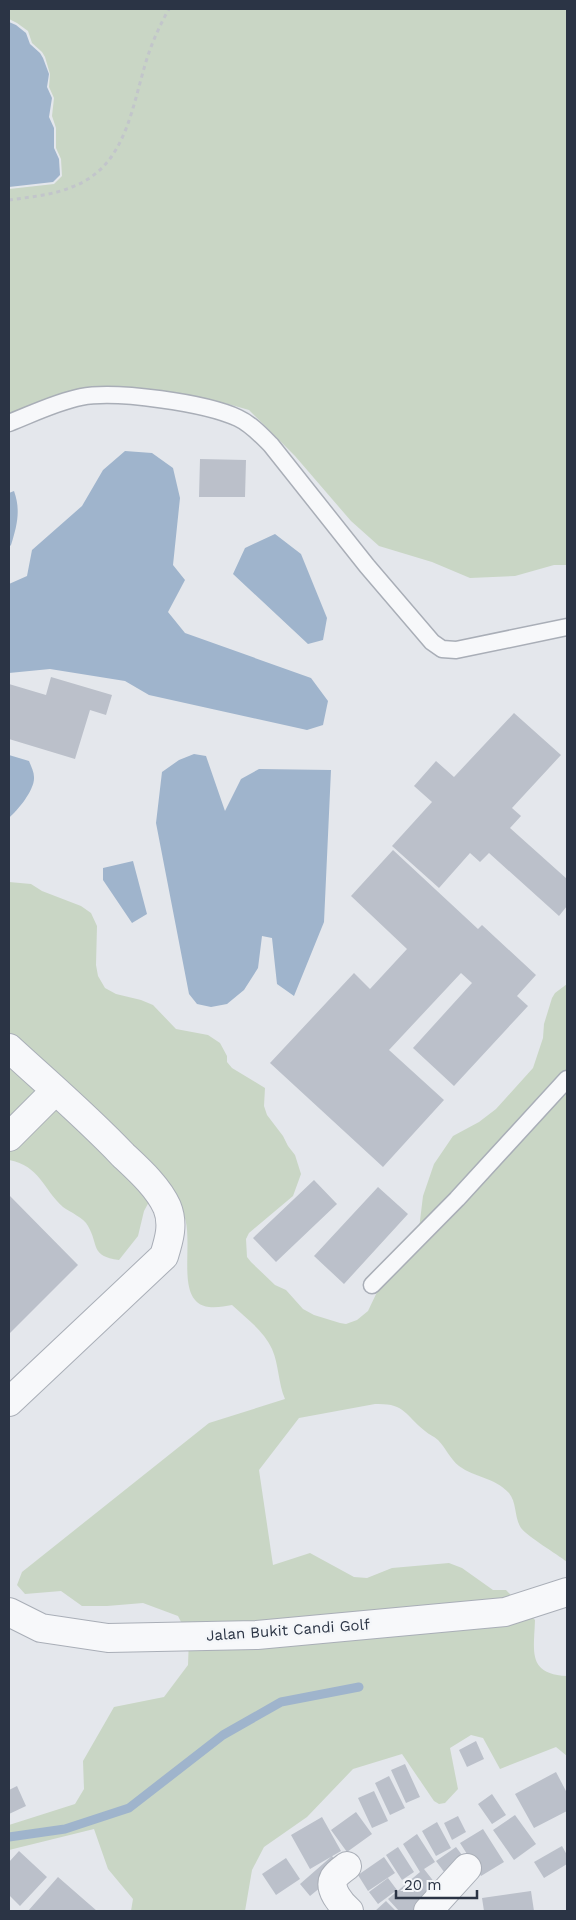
<svg xmlns="http://www.w3.org/2000/svg" width="576" height="1920" font-family="'Work Sans',sans-serif">
<style>
.green{fill:#c9d6c5}
.water{fill:#9fb4cc}
.lines{fill:none;stroke-linecap:round;stroke-linejoin:round}
.stream{stroke:#9fb4cc;stroke-width:9}
.building{fill:#bbc0ca}
.service-casing{stroke:#a9aeb7;stroke-width:19}
.minor-casing{stroke:#a9aeb7;stroke-width:30}
.path{stroke:#c2c5cb;stroke-width:3;stroke-dasharray:4 4;stroke-linecap:butt}
.service{stroke:#f7f8fa;stroke-width:16}
.minor{stroke:#f7f8fa;stroke-width:28}
.labels{text-anchor:middle;dominant-baseline:central;stroke-width:5;stroke-linejoin:round;paint-order:stroke}
.street-label{font-size:15px;fill:#2b3445;stroke:#f4f6f9}
</style>
<rect width="100%" height="100%" fill="#e4e7ec"/>
<path class="green" d="M9,9H567V565H554L515,576L470,578L432,562L379,546L351,521L295,456L249,410L228,404L130,388L58,396L9,414V189L54,184L62,176L61,159L56,148V128L52,116L54,98L49,87L50,74L45,57L42,52L32,43L28,31L17,23L9,19Z
M9,882L31,884L42,891L81,906L91,913L97,926L96,965L98,976L105,988L116,994L141,1000L153,1005L176,1029L208,1035L220,1043L227,1056V1062L232,1068L265,1088L264,1106L267,1115L283,1136L288,1146L295,1155L301,1174L293,1196L249,1233L246,1239L247,1257L251,1262L275,1285L286,1290L303,1309L314,1315L340,1323L346,1324L357,1320L368,1311L378,1290L397,1271L419,1229L423,1196L434,1164L453,1136L479,1122L496,1109L533,1068L543,1038L544,1024L552,998L555,993L567,984V1562C557,1554 528,1537 521,1528C514,1517 517,1503 509,1493C494,1477 475,1478 459,1466C450,1459 446,1448 438,1440C434,1436 429,1435 425,1431C404,1414 405,1403 375,1404L299,1418L259,1470L273,1565L310,1553L354,1577L367,1578L392,1568L449,1563L462,1568L493,1590H506L535,1620C534,1651 527,1674 567,1676V1756L556,1747L500,1769L483,1738L471,1735L450,1748L458,1789L445,1803L439,1804L434,1801L402,1754L353,1769L307,1817L264,1847L252,1870L245,1911H131L133,1899L108,1869L94,1829L9,1850V1825L75,1804L84,1789L83,1761L114,1707L164,1697L188,1665L189,1638L178,1616L143,1603L107,1606H82L61,1591L25,1594L17,1585L22,1572L209,1423L285,1399C278,1383 279,1365 272,1349C264,1331 246,1318 232,1305C225,1306 217,1308 209,1307C168,1302 203,1223 176,1204C170,1199 157,1201 150,1200L144,1211L138,1236L119,1260C90,1256 99,1245 88,1226C84,1218 70,1212 63,1207C43,1189 40,1166 9,1160Z"/>
<path class="water" d="M9,22L16,25L26,33L30,44L40,53L43,58L49,74L47,87L52,98L49,117L54,128V148L59,159L60,175L53,182L9,187Z
M125,451L152,453L173,468L180,498L173,565L185,580L168,612L185,633L311,678L328,701L323,725L307,730L149,695L125,681L50,669L9,673V584L27,576L32,550L82,506L103,470Z
M14,491C21,510 17,526 11,545L9,547V493Z
M275,534L301,554L327,618L323,640L308,644L233,574L245,548Z
M194,754L206,756L225,811L241,779L259,769L331,770L324,922L294,996L277,984L272,938L262,936L258,968L244,990L227,1004L211,1007L197,1004L189,994L156,823L162,772L179,760Z
M9,755L29,761C31,766 34,772 34,777C35,790 18,810 9,818Z
M133,861L147,914L132,923L103,880V868Z"/>
<g class="lines">
<path class="stream" d="M9,1837L65,1829L129,1808L223,1735L281,1702L359,1687"/>
</g>
<path class="building" d="M200,459L246,460L245,497H199Z
M51,677L112,695L106,715L90,710L75,759L9,739V684L46,695Z
M514,713L561,755L512,808L521,816L510,828L567,879V906L559,916L489,853L480,862L470,853L439,888L392,846L432,802L414,786L436,761L454,777Z
M393,850L478,929L482,925L536,975L517,996L528,1006L454,1086L413,1048L472,983L461,973L389,1050L444,1100L383,1167L270,1063L354,973L370,989L407,949L351,896Z
M314,1180L337,1204L276,1262L253,1238Z
M378,1187L408,1214L344,1284L314,1256Z
M9,1195L78,1265L9,1334Z
M476,1741L484,1759L467,1767L459,1750Z
M405,1764L420,1797L406,1803L391,1770Z
M556,1772L567,1793V1811L534,1828L515,1794Z
M389,1776L405,1808L390,1815L375,1783Z
M17,1786L26,1806L9,1814V1790Z
M374,1791L388,1821L372,1828L358,1798Z
M492,1794L506,1815L492,1824L478,1804Z
M356,1812L372,1834L347,1852L331,1830Z
M515,1815L536,1844L514,1860L493,1830Z
M458,1816L466,1832L452,1840L444,1823Z
M322,1817L341,1851L310,1869L291,1835Z
M437,1822L451,1848L436,1856L422,1831Z
M483,1829L504,1862L481,1876L460,1843Z
M417,1834L435,1862L424,1869L442,1892L421,1911H399L388,1899L420,1872L403,1844Z
M562,1846L567,1855V1864L544,1878L534,1862Z
M398,1847L414,1872L402,1880L386,1855Z
M456,1847L468,1863L450,1880L436,1861Z
M19,1851L47,1877L20,1906L9,1895V1862Z
M332,1856L343,1869L310,1896L300,1884Z
M384,1857L395,1873L368,1891L358,1875Z
M286,1858L300,1879L276,1895L262,1874Z
M58,1877L97,1911H28Z
M388,1878L397,1890L378,1904L369,1892Z
M531,1891L534,1911H484L482,1898Z
M386,1901L396,1911H375Z"/>
<g class="lines">
<defs>
<path id="service" d="M9,423C32,414 56,402 81,397C116,390 206,403 238,418C251,424 261,435 271,445L367,566L432,642L442,649L456,650L567,627
M372,1285L457,1199L567,1079"/>
<path id="minor" d="M9,1048C47,1083 87,1117 123,1155C139,1170 158,1187 167,1207C174,1224 169,1240 164,1256L9,1402
M9,1137L55,1091
M9,1612L41,1628L108,1638L257,1635L505,1612L567,1592
M347,1866C343,1869 337,1873 334,1878C328,1889 341,1904 349,1911
M428,1911L467,1868"/>
</defs>
<use href="#service" class="service-casing"/>
<use href="#minor" class="minor-casing"/>
<path class="path" d="M9,200C30,197 53,195 72,187C131,165 132,97 151,47C156,34 162,21 169,9"/>
<use href="#service" class="service"/>
<use href="#minor" class="minor"/>
</g>
<g class="labels">
<g class="street-label">
<text transform="translate(288 1630) rotate(-4)">Jalan Bukit Candi Golf</text>
</g>
</g>
<rect width="576" height="1920" fill="none" stroke="#2b3445" stroke-width="20"/>
<path d="M396 1890v8h81v-8" fill="none" stroke="#2b3445" stroke-width="2.5"/>
<text x="404" y="1890" font-size="15" fill="#2b3445" stroke="#f4f6f9" stroke-width="4" paint-order="stroke">20 m</text>
</svg>
